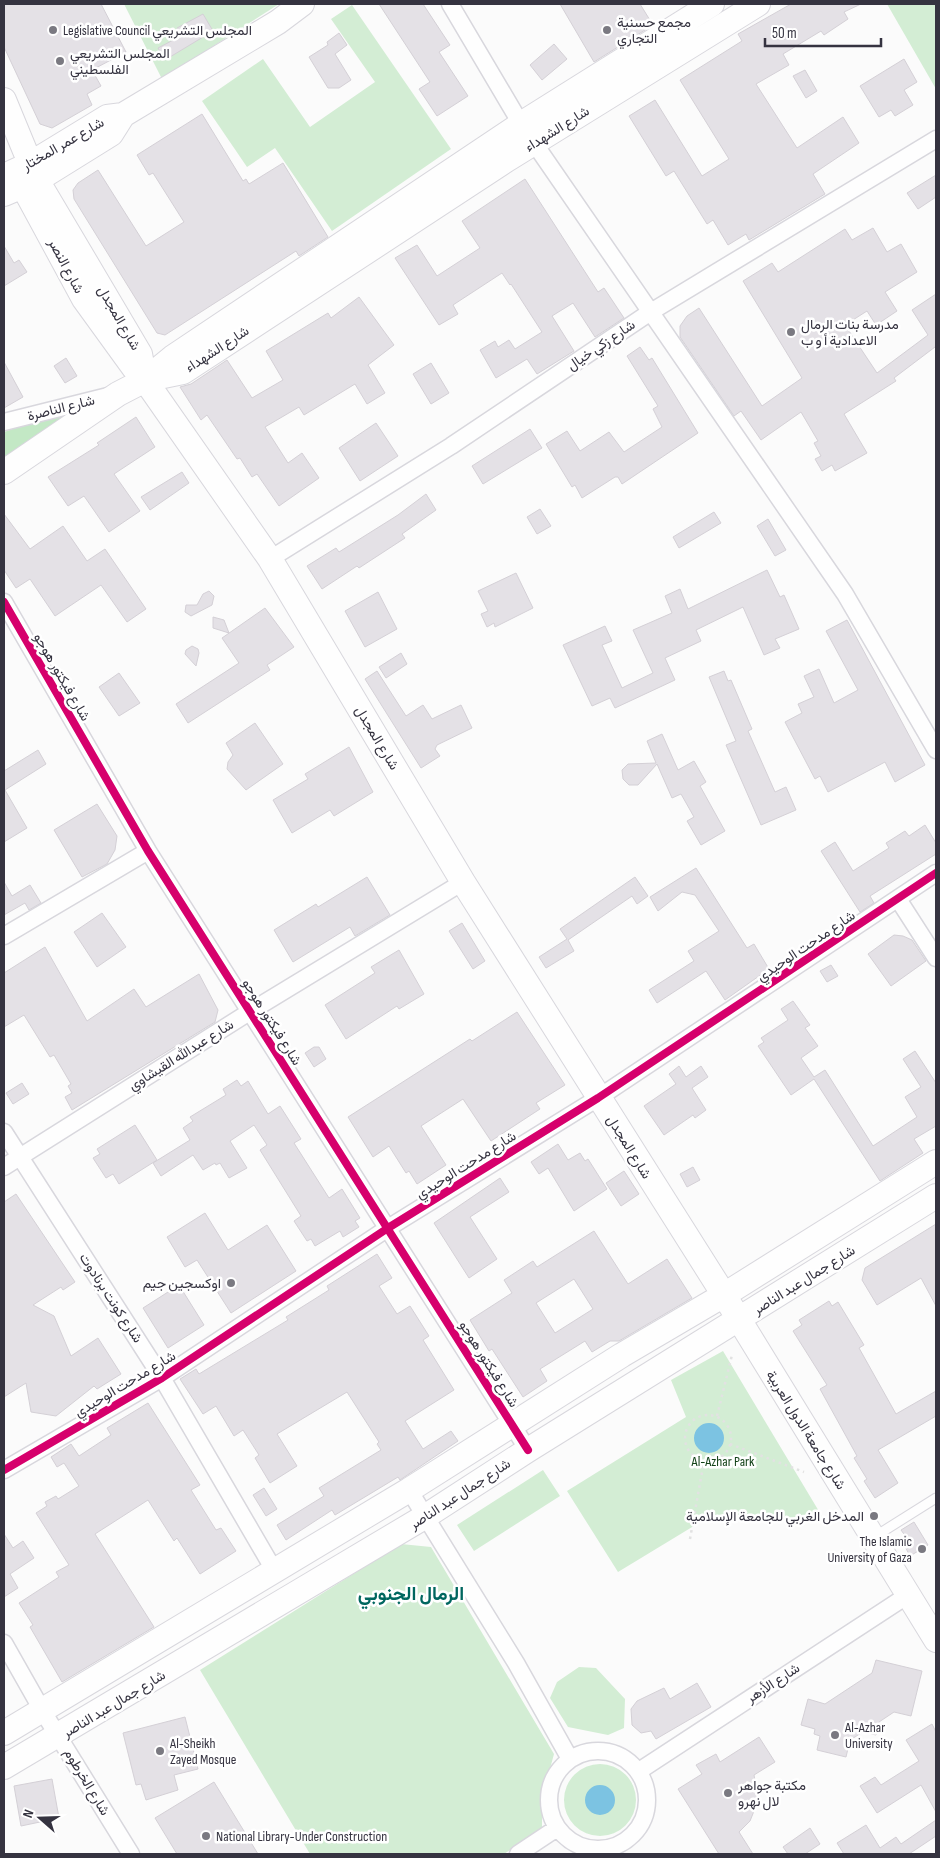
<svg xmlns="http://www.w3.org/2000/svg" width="940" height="1858" font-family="'Sofia Sans Condensed',Vazirmatn,sans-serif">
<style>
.green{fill:#d3edd4}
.forest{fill:#c3e8c5}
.water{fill:#7cc3e2}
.building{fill:#e4e1e6;stroke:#d4d0d6;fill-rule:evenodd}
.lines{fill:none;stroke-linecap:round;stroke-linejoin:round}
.lane-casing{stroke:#d8d7dd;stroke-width:11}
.street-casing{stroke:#d8d7dd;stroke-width:19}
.secondary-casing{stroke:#d8d7dd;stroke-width:26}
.path{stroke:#e2e2e2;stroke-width:2.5;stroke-dasharray:2.5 4;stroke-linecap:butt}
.lane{stroke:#fefefe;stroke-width:9}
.street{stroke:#fefefe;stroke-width:16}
.secondary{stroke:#fefefe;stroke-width:24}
.cycleway-casing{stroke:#fff;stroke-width:11}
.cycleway{stroke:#d6006c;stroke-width:8}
.poi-dot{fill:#7a7981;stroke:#fff;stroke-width:2}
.labels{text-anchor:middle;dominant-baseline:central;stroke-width:5;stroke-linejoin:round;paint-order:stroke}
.poi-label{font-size:14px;fill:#353340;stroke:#fff;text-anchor:start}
.street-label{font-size:14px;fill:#353340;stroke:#fff}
.park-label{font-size:14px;fill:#124117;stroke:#fff}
.district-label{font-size:19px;font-weight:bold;fill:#00665f;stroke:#fff}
</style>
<rect width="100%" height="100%" fill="#fbfbfb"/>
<path class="green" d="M124,4H279L162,79Z
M887,4H936V89Z
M352,5L451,149L332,231L275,148L247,167L202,101L263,59L310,127L375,82L331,19Z
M723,1351L823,1518H707L618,1572L567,1491L686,1417L671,1380Z
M543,1470L560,1496L474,1551L457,1525Z
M401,1544L431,1547L554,1754L542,1798V1828L504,1854H310L200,1670Z
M579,1667L596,1668L625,1699L624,1728L608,1735L568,1727L550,1698L557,1682Z
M564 1800a36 36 0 1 1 72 0a36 36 0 1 1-72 0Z"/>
<path class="forest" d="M77,406L4,465V432Z"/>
<path class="water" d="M694 1438a15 15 0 1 1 30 0a15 15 0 1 1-30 0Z
M585 1800a15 15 0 1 1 30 0a15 15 0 1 1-30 0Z"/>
<path class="building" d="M4,4H101L126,52L92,70L101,86L87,94L92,105L52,128L40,124L4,47Z
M379,4H423L450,45L439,52L468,96L437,116L419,89L430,82Z
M560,4H640L653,25L594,62Z
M791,4H861L844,12L848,19L824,35L821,31L783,54L789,65L756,84L797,148L843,117L859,143L813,174L825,194L749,240L746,234L728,245L713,220L707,224L674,171L666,176L629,116L655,100L702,176L729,159L680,80L742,41L738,34Z
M203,14L213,31L165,60L158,48L181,36L177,28Z
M339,33L347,45L335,54L351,80L339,88H328L309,57L328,45L327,42Z
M554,44L567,59L542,80L530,65Z
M904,59L917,82L904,90L913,105L895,116L891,110L879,117L860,86Z
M805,70L817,91L806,98L793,76Z
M202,114L243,181L246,179L249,184L283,163L328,237L299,256L296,251L165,335L157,333L74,199L73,190L78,183L98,170L146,246L184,222L153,173L149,175L137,155Z
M936,175V197L918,209L907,193Z
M525,179L598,292L604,288L624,318L595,337L573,303L552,316L574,351L537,374L527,359L496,378L480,350L495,341L498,347L509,340L515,349L542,332L511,284L510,285L502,273L453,305L458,314L439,325L395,258L417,245L437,276L480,248L462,221Z
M873,228L887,252L901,244L917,272L885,292L897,311L876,325L867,311L845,325L877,373L928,335L912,310L936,294V349L935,347L894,378L896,381L844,414L867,453L835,471L832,465L822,471L815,459L821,456L814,443L818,441L801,412L761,440L741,411L734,416L680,337V326L687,316L699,308L762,406L802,378L743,281L772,263L778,272L845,229L852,240Z
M4,246L14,263L19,260L27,272L4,286Z
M359,297L394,345L368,365L385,393L367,404L355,384L304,415L299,407L265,427L288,463L302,453L319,478L279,506L257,474L252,477L240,458L237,459L207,415L201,420L180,387L191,384L227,360L252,398L283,380L266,351L328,313L331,318Z
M640,347L649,360L652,358L698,433L622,484L618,477H615L582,498L575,485L572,487L546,444L567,431L580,451L609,432L624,452L662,427L653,409L658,406L627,356Z
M66,358L77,376L65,383L54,366Z
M4,362L23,397L4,408Z
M431,363L449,393L431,404L413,374Z
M136,417L155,447L114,474L140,511L109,532L84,496L68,506L48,477L99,445L97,443Z
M376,423L398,456L360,481L339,448Z
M530,429L542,448L483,484L472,466Z
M182,472L189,483L150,510L141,497Z
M426,494L436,510L402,534L405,538L359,568L357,566L322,589L307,566L336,548L339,552L398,515Z
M540,509L551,526L537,534L527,517Z
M714,512L721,523L679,548L673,537Z
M4,514L30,549L63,526L87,561L105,549L146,609L127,622L101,585L55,616L30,579L16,588L4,570Z
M768,519L786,550L775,556L757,526Z
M767,570L780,597L784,595L799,629L775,639L780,648L764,655L743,607L696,630L701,641L665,658L675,680L615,708L610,698L592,706L563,645L605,626L612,641L602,645L622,688L653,673L633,630L672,613L665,596L680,589L688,609Z
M516,573L533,608L495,627L494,623L487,627L481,614L488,611L478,591Z
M209,591L214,596L212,605L191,616L185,612L186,605H197L203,594Z
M378,592L397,629L365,647L345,611Z
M265,608L294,647L267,665L270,670L188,723L176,704L239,663L222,638Z
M213,617L224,620L229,633L213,628Z
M847,620L925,765L895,782L885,762L828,792L820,776L815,779L785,722L802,713L798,704L814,697L804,676L819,669L834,703L858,690L826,631Z
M192,646L198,649L199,653L196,666L185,654L186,650Z
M401,653L407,664L386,678L379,667Z
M377,671L406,716L423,705L432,719L461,705L472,728L437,745L435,749L440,756L421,768L365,679Z
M724,671L728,681L731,680L752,729L748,731L775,792L786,787L796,810L761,825L726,745L736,741L709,677Z
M119,673L140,703L119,716L99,687Z
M255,723L283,764L246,790L227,769L228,762L233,755L226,743Z
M662,734L678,770L694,761L706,782L700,786L725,831L701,845L687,821L694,817L681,794L672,798L657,764L638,785H629L623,779L622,770L628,764L656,763L647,741Z
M349,747L373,792L334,816L330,810L292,833L273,800L308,779L305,774Z
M38,750L46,764L5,790L27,828L4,842V771Z
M97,804L117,836L115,850L107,864L82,877L54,830Z
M925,825L936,843V854L870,896L874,903L860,912L821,851L835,842L853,871L889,848L886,843L905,831L909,836Z
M696,868L747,948L754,944L769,969L725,1000L706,971L657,1003L649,990L694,961L688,951L719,931L695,895L682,892L658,911L650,897Z
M367,877L390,915L355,936L350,927L293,962L274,930L316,904L318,907Z
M635,877L648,896L637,904L632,896L568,940L574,951L546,968L539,957L567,939L560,929Z
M4,882L12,896L30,885L41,903L29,910L25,903L4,915Z
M102,913L126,947L97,967L74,932Z
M462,923L485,961L473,969L449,931Z
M894,935L903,936L912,940L926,961L891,986L868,954Z
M45,947L87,1021L134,989L146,1007L199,974L218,1010L215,1022L72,1110L65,1097L72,1093L68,1086L71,1084L54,1055L50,1057L24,1015L4,1027V973Z
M399,950L424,994L399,1009L397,1006L346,1039L325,1005L375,973L371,967Z
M831,965L838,976L827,982L820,971Z
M793,1001L810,1025L805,1028L818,1046L801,1058L814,1077L825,1070L873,1146L917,1117L905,1097L921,1087L903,1059L915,1051L936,1083V1126L914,1139L923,1153L880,1181L814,1079L791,1095L758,1046L764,1042L761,1038L788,1020L781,1009Z
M517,1012L565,1085L536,1103L540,1109L491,1141L463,1099L421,1126L446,1165L417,1184L409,1171L406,1173L389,1146L373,1157L348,1117L470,1039L472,1041Z
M314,1047H319L326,1059L314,1067L305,1053Z
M679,1066L686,1077L701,1066L708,1077L692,1088L706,1110L695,1118L693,1115L664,1135L644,1106L676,1084L669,1074Z
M237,1080L241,1086L248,1081L268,1114L280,1106L301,1139L294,1143L329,1198L342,1189L360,1218L355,1221L359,1227L343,1237L340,1231L315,1246L311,1239L307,1241L294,1221L301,1216L260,1150L267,1145L254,1125L230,1141L247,1168L229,1178L220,1163L216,1165L215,1163L203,1170L193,1155L161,1176L153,1163L190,1140L183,1128L193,1121L190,1117L226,1095L223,1089Z
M22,1083L29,1094L13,1104L6,1093Z
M135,1125L157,1160L119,1184L113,1174L106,1178L93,1158L100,1154L97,1149Z
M558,1144L568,1160L580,1153L585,1161L588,1159L607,1189L574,1211L548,1168L539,1174L531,1162Z
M693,1167L700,1180L687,1187L680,1174Z
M624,1171L639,1194L621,1206L606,1183Z
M500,1178L509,1192L470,1217L497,1259L469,1278L434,1223Z
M16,1194L75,1282L63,1290L61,1287L33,1305L54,1316L71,1356L98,1338L121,1374L97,1389L94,1386L56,1416L31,1412L26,1383L4,1397V1202Z
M205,1213L228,1250L267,1225L296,1271L231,1313L197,1260L185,1267L167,1237Z
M936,1224V1306L921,1278L877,1305L862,1280L865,1268Z
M594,1231L628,1284L667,1259L692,1298L619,1341H610L592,1352L585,1341L540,1369L547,1381L523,1397L492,1349L489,1351L470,1320L512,1293L504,1280L533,1261L537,1267ZM574,1279L593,1309L555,1333L536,1303Z
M377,1254L392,1278L379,1286L397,1314L410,1306L429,1336L423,1340L454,1390L405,1421L423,1449L451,1431L458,1441L400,1480L398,1477L335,1515L332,1510L286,1540L277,1525L324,1496L319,1488L381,1450L377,1444L379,1442L347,1392L277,1434L297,1466L270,1483L255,1458L259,1455L243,1430L234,1436L216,1406L203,1414L180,1379L196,1369L199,1374L288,1320L286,1317L329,1290L327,1286Z
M179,1285L204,1325L168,1348L143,1308Z
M829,1301L832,1306L838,1302L864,1345L859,1348L896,1414L936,1391V1416L878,1450L898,1483L875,1498L864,1481L867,1479L854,1458L857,1456L820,1389L827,1385L793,1331L802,1325L799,1320Z
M148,1403L200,1485L191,1490L216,1530L221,1528L236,1551L200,1574L177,1538L174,1541L148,1500L95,1534L154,1627L62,1682L30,1627L33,1625L19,1603L59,1577L56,1572L69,1565L36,1513L47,1506L45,1502L56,1496L58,1499L79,1486L64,1463L57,1467L51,1457L71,1444L79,1456L111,1435L107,1428Z
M264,1488L277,1509L266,1516L253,1495Z
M914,1522L928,1545L910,1556L901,1539L906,1537L901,1530Z
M4,1534L13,1548L23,1541L34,1558L10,1574L18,1588L4,1597Z
M876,1660L922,1671L911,1716L894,1712L879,1722L876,1735L863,1732L850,1740L846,1757L817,1750L820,1736L814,1734L815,1729L801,1725L808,1699L825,1704L872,1673Z
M697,1683L711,1707L656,1739L651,1731L641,1733L632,1725L631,1709L637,1701L664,1688L670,1699Z
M185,1717L198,1769L174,1775L178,1790L146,1800L141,1784L136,1785L123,1733Z
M932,1724L936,1732V1812L921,1785L877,1813L860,1786L875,1777L881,1785L919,1761L906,1740Z
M759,1737L775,1762L754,1775L757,1791L756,1806L750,1821L739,1832L753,1854H719L678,1789L702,1774L696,1765L716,1754L720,1762Z
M52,1779L59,1818L21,1826L14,1786Z
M214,1782L258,1854H177L155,1818Z
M936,1820V1836L909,1854H844L837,1843L866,1825L880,1848L896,1837L901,1844Z
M810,1828L820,1844L805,1854H788L783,1847Z"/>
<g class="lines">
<defs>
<path id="lane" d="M874,1537L936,1498"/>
<path id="street" d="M450,4L521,124L845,594L936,750
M4,422L108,396
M270,559L451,446L649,313L936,139
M4,602L148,851L528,1450
M898,899L936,958
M4,936L148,851
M4,1132L162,1378L274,1570
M4,1167L251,1011L463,882
M4,1470L162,1378L388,1228L598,1098L936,873
M409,1490L516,1663L570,1759
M4,1643L42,1710L131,1854
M549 1800a49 49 0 1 1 98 0a49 49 0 1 1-98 0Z
M639,1771L908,1595
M518,1854L557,1828"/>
<path id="secondary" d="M4,100L37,180L140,354L145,380L270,559L463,882L724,1295L936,1640
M4,176L30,164L107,117L123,115
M25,190L84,299L134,368
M4,194L37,180L111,134L123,115L278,22L302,4
M149,379L183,372L508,159L758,4
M4,472L118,394L145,380L173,357L521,124L712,4
M4,1733L409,1490L622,1355L724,1295L936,1162
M4,1767L426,1516L528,1450L936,1196"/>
</defs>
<use href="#lane" class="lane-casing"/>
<use href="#street" class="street-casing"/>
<use href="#secondary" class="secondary-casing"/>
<path class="path" d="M685 1438a23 23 0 1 1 46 0a23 23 0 1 1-46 0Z
M717,1416L732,1355
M730,1444L804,1472
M690,1539L704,1461"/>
<use href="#lane" class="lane"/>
<use href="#street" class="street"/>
<use href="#secondary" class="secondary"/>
<defs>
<path id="cycleway" d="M4,602L148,851L528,1450
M4,1470L162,1378L388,1228L598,1098L936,873"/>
</defs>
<use href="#cycleway" class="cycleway-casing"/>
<use href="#cycleway" class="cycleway"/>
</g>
<g class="poi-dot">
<circle cx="53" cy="30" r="5"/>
<circle cx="607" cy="30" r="5"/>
<circle cx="60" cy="61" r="5"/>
<circle cx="791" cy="332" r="5"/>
<circle cx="231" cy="1283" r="5"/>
<circle cx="874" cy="1516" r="5"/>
<circle cx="922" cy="1549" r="5"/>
<circle cx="835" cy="1735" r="5"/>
<circle cx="160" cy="1751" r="5"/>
<circle cx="728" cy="1793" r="5"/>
<circle cx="206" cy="1836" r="5"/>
</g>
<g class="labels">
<g class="poi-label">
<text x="617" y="22">مجمع حسنية<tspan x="617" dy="16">التجاري</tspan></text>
<text x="63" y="30">Legislative Council المجلس التشريعي</text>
<text x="70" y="53">المجلس التشريعي<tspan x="70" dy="16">الفلسطيني</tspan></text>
<text x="801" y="324">مدرسة بنات الرمال<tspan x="801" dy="16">الاعدادية أ و ب</tspan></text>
<text x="221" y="1283" text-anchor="end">اوكسجين جيم</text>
<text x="864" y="1516" text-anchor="end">المدخل الغربي للجامعة الإسلامية</text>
<text x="912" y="1541" text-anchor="end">The Islamic<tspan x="912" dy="16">University of Gaza</tspan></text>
<text x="845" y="1727">Al-Azhar<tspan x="845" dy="16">University</tspan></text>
<text x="170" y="1743">Al-Sheikh<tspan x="170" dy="16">Zayed Mosque</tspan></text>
<text x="738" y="1785">مكتبة جواهر<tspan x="738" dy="16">لال نهرو</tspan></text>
<text x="216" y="1836">National Library-Under Construction</text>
</g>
<g class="street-label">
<text transform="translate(557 129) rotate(-32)">شارع الشهداء</text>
<text transform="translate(63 144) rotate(-30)">شارع عمر المختار</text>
<text transform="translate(66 266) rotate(62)">شارع النصر</text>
<text transform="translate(119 318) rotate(60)">شارع المجدل</text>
<text transform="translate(601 345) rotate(-34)">شارع زكي خيال</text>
<text transform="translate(217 349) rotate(-33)">شارع الشهداء</text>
<text transform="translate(61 408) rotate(-14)">شارع الناصرة</text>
<text transform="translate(62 677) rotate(60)">شارع فيكتور هوجو</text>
<text transform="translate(377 738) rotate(59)">شارع المجدل</text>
<text transform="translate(806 946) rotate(-34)">شارع مدحت الوحيدي</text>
<text transform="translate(272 1022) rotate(58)">شارع فيكتور هوجو</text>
<text transform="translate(181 1055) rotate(-32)">شارع عبدالله القيشاوي</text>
<text transform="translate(629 1147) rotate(58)">شارع المجدل</text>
<text transform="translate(466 1165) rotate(-32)">شارع مدحت الوحيدي</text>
<text transform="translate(804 1280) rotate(-32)">شارع جمال عبد الناصر</text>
<text transform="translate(111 1298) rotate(57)">شارع كونت برنادوت</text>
<text transform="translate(489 1364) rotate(58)">شارع فيكتور هوجو</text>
<text transform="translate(125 1384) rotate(-31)">شارع مدحت الوحيدي</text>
<text transform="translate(806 1430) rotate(58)">شارع جامعة الدول العربية</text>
<text transform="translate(460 1494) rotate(-33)">شارع جمال عبد الناصر</text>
<text transform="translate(773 1683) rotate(-33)">شارع الأزهر</text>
<text transform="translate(114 1704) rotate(-31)">شارع جمال عبد الناصر</text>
<text transform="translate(87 1782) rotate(59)">شارع الخرطوم</text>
</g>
<g class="park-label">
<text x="723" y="1461">Al-Azhar Park</text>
</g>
<g class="district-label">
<text x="411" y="1594">الرمال الجنوبي</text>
</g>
</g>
<rect width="940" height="1858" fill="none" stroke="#353340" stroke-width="10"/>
<g transform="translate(40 1818) rotate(290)" stroke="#ffffff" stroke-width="4" paint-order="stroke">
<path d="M0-4L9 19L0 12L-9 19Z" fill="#353340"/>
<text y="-8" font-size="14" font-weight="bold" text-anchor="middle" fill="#353340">N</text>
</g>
<path d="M765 38v8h116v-8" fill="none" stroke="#353340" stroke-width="2.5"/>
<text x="772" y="38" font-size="15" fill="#353340" stroke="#ffffff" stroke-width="4" paint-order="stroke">50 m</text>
</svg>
